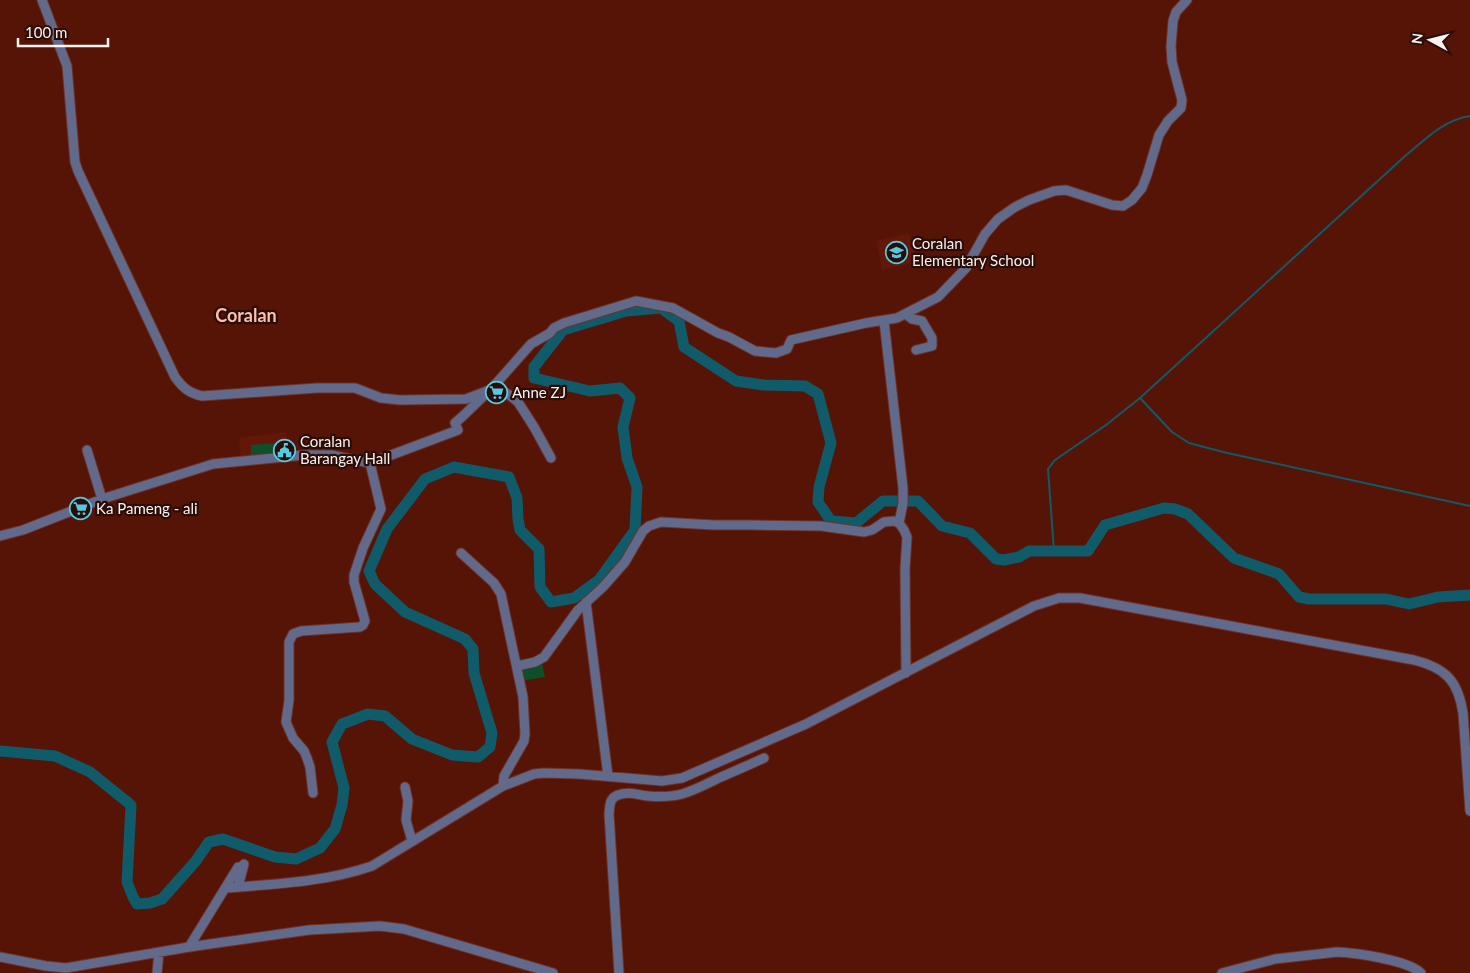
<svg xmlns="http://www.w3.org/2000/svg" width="1470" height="973" font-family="Lato,sans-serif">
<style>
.built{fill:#631807}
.green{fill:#0c502b}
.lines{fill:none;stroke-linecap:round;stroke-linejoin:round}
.stream{stroke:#105b69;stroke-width:2}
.river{stroke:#105b69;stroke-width:11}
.minor-casing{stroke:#6d3327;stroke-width:11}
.minor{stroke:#626a8c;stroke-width:9}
.labels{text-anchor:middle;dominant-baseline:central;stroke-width:4.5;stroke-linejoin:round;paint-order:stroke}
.poi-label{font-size:15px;fill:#fbf2f0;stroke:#2a0d07;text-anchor:start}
.quarter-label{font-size:18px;font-weight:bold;fill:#ffbdad;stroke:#2a0d07}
</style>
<rect width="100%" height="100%" fill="#561406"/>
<path class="built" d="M909,233L916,262L882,270L876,241Z
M286,432L290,457L241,460L239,438Z"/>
<path class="green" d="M277,443L278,458L251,459V445Z
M542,663L545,677L521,681L518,667Z"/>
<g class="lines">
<path class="stream" d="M1140,398L1172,432L1189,443L1223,452L1470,506
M1054,551L1048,469L1055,460L1106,425L1140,398L1404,157C1425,140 1443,120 1470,116"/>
<path class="river" d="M0,751L55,756L90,772L131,805L127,882L133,897L137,904L150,903L162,899L195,862L209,842L223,839L275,857L296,859L320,848L335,829L342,805L344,788L332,742L342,724L368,714L385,716L412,739L452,755L478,757L490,747L492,733L474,673L473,649L465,639L405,612L375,584L369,571L387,529L425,479L454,467L509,477L517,498L518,519L520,530L539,549L540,587L551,602L574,598L599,580L635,530L637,487L627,458L623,427L630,398L620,388L590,391L534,378V367L563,330L626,311L661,308L679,321L684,347L736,381L764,385L805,386L818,394L831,443L819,487L818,502L831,521L856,523L883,501H918L942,526L970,533L996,559L1004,560L1019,557L1029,551H1088L1105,525L1164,508L1175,509L1188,514L1234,558L1279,574L1299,597L1309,599H1386L1409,604L1438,597L1470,595"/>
<defs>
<path id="minor" d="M42,0L67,66L75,162L78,171L175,377C183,388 189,393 202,396L317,388H355L381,398L400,400L466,399L487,391
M906,314L912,319L922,321L932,338V346L916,350
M884,321L903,488V503L899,523
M493,387L508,394L518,402L534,427L551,458
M87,450L102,499
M0,536L23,530L102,499L213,464L304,455H331L370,463L458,430L455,423L463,416L493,387L531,344L550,333L554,328L564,323L636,301L673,308L718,333L729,337L755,351L776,353L787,349L791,340L866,323L897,318L938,297L966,268L985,234L998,219L1015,207L1029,200L1054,191L1066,190L1112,205L1123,206L1132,200L1142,188L1147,175L1159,135L1168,121L1181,108L1182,100L1172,62L1171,46L1173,21L1176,12L1187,0
M461,553L494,583L501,594L523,697L525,734L524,741L504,776L503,786
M586,602L608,776
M517,666L535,662L544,657L578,610L603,587L625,562L643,531L649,526L661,522L714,525H752L821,526L864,532L872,530L884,522L894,521L899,523L904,530L907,537L905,569L906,673
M405,787L408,801L406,820L412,841
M313,793L310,767L307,758L304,751L293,738L286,722L289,700V642L293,634L301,631L360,627L363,625L365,621L354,582V575L363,548L381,509L370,463
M238,887L244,864
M226,888C274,884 326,882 372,866L503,786L534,774L544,773L579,774L662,781L682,778L806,724L1034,606L1059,598H1080L1414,660C1446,668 1458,681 1463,713L1470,811
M189,947L238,867H243
M0,957L46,966L66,968L189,947L309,930L380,926L404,929L553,973
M157,973L159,952
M619,973L609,814C610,806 609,798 618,795C630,791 637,795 648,796C659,797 671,797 682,794C696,790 708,783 721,777C735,771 749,765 764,758
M1222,973L1275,959L1337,952C1357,953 1407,960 1421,973"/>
</defs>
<use href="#minor" class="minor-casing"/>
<use href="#minor" class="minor"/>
</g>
<defs>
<symbol id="school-ring" viewBox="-11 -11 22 22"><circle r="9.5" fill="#2a0d07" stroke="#56c9e1" stroke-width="1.5"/><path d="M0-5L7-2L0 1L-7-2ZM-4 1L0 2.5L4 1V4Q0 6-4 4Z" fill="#56c9e1"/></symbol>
<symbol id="supermarket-ring" viewBox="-11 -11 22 22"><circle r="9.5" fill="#2a0d07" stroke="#56c9e1" stroke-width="1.5"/><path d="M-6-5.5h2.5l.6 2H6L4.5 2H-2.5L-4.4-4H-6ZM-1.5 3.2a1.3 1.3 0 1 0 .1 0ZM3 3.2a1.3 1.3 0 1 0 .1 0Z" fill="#56c9e1"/></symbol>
<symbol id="civic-ring" viewBox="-11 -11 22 22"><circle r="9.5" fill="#2a0d07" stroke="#56c9e1" stroke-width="1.5"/><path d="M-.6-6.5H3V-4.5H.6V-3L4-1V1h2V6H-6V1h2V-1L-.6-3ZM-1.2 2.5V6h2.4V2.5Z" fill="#56c9e1"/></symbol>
</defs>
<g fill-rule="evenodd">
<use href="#school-ring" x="884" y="240" width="25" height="25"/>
<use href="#supermarket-ring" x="484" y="380" width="25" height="25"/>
<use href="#civic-ring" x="272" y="438" width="25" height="25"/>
<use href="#supermarket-ring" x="68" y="496" width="25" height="25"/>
</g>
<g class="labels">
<g class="poi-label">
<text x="912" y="243">Coralan<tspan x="912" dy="17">Elementary School</tspan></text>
<text x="512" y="392">Anne ZJ</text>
<text x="300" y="441">Coralan<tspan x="300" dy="17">Barangay Hall</tspan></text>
<text x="96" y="508">Ka Pameng - ali</text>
</g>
<g class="quarter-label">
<text x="246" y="315">Coralan</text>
</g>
</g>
<g transform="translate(1430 40) rotate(277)" stroke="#2a0d07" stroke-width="4" paint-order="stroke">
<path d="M0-4L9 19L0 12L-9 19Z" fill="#fbf2f0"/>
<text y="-8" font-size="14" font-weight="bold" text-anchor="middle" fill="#fbf2f0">N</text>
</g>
<path d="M18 38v8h90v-8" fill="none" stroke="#fbf2f0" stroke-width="2.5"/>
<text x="25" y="38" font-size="15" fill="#fbf2f0" stroke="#2a0d07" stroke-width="4" paint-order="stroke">100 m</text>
</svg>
